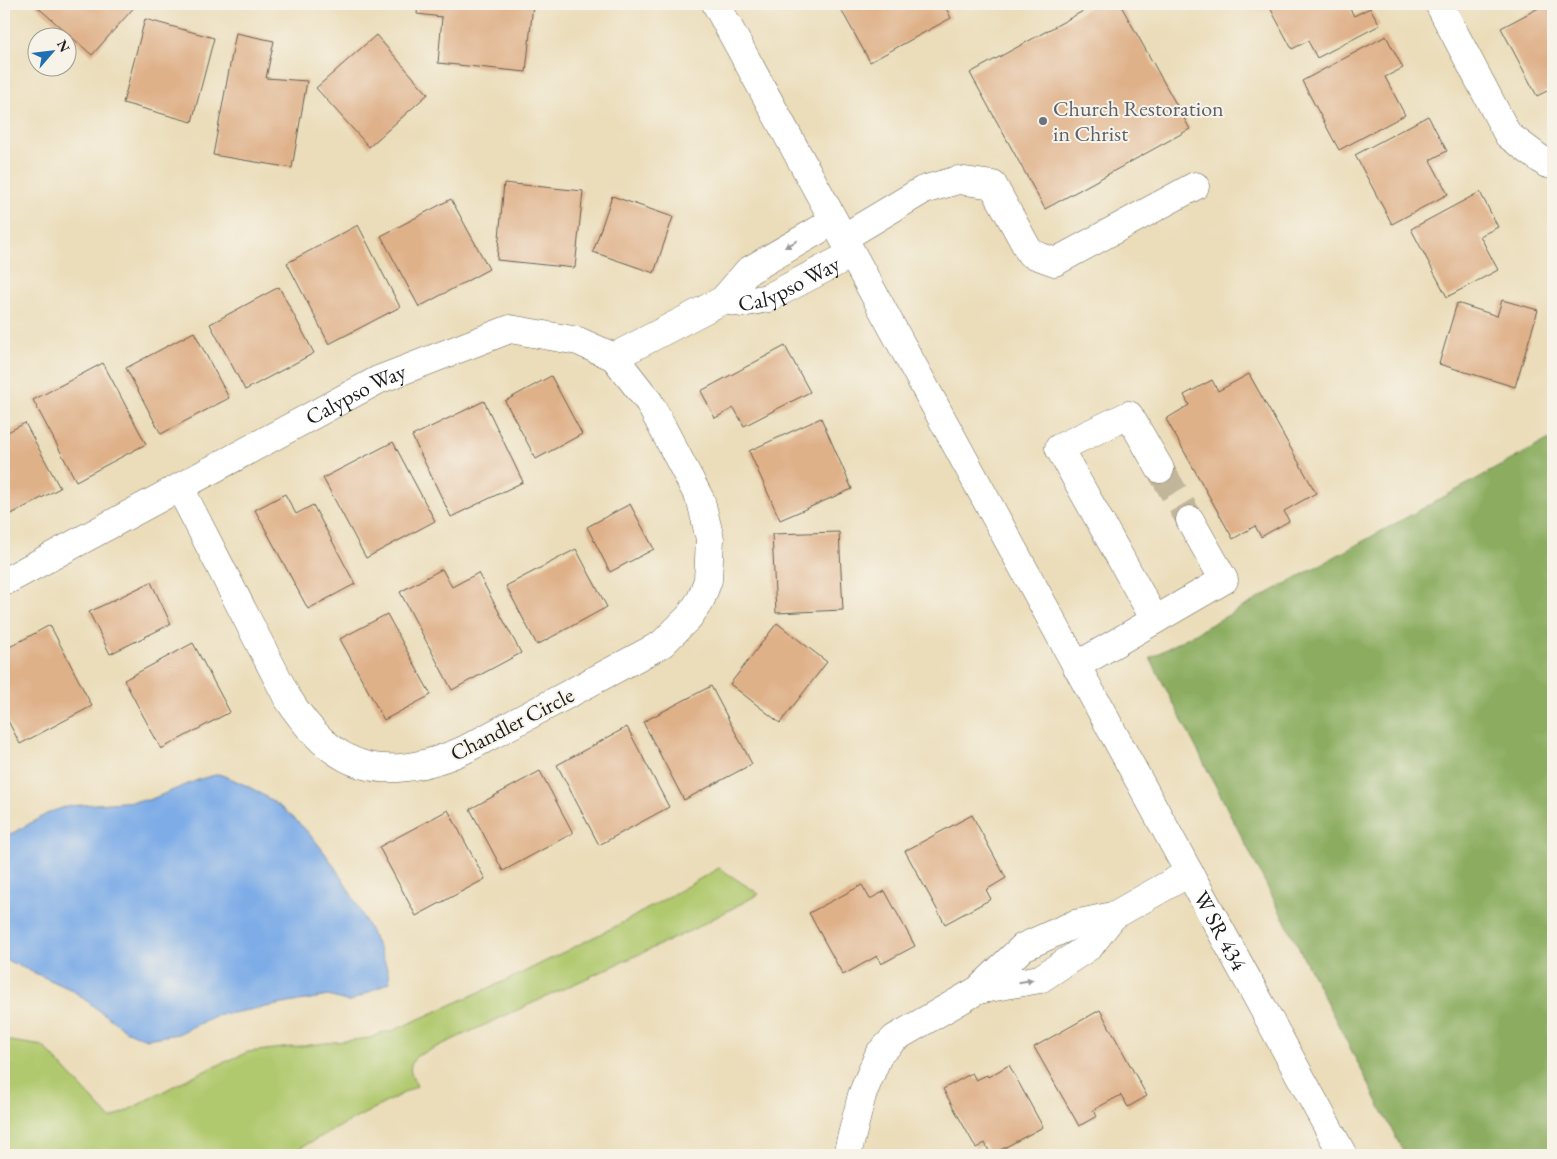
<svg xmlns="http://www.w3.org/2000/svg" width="1557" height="1159" font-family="'EB Garamond',serif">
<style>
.green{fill:#b1c96e;stroke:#667245}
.forest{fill:#8cad61;stroke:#54643e}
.water{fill:#7dace7;stroke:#4c6482}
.building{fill:#dfb189}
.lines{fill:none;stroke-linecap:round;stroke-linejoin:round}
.minor-tunnel{stroke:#c2b69a;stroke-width:28;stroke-dasharray:28 14;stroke-linecap:butt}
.minor-casing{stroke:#646053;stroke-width:29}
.major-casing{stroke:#646053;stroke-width:29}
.minor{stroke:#fff;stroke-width:28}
.major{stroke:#fff;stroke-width:28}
.oneway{fill:#999}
.worship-dot{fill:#6b7280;stroke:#f7f3e8;stroke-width:2}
.labels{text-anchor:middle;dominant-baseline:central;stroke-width:4;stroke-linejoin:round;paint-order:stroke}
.worship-label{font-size:22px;fill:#5b616d;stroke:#f7f3e8;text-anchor:start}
.street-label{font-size:22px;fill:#1c1c1c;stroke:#f7f3e8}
</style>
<rect width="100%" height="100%" fill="#f7f3e8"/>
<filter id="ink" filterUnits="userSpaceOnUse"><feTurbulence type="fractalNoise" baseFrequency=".02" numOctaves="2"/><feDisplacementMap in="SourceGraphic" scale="10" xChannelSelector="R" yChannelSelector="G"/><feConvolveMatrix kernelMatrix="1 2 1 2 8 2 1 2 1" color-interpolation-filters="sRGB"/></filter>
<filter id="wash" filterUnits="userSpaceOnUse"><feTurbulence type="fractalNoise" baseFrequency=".0096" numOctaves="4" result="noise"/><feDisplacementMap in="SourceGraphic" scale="20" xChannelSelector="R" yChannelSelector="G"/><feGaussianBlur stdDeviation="1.12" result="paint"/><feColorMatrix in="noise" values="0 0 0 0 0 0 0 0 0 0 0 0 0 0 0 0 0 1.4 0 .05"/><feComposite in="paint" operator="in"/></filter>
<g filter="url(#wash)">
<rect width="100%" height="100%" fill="#ebddba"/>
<path class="green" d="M719,868L759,894L692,930L417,1056C406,1067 411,1074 417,1086L286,1155H4V1040L43,1046L111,1119L191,1077L248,1052L370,1038L383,1032H390L520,974L626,921Z"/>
<path class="forest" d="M1553,437V1155H1405L1150,658Z"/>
<path class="water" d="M219,774C295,801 330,852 366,922C375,941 387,960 390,982L349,1002L328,996L215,1016L178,1034L146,1039L125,1030L72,990L4,959V838L50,812L68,806L149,800L200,779Z"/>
<g id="blocks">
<path class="building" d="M34,4H137L92,55Z
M418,4H533L526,72L438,63L442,17L417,14Z
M838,4H944L951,18L870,62Z
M1096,4H1120L1190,129L1045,209L970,73Z
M1268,4H1347L1354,16L1370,8L1380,25L1317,58L1308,41L1292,49Z
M1546,4H1553V88L1537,96L1501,28Z
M145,19L214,38L192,122L123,103Z
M236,33L274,41L266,78L307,81L292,168L213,155Z
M376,35L428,94L369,147L316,88Z
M1386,36L1403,68L1385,77L1405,115L1339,150L1302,81Z
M1428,116L1447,151L1430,160L1448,194L1392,224L1355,155Z
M504,183L583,191L575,268L497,260Z
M1480,192L1498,227L1480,236L1498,270L1447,297L1411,229Z
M612,196L673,217L654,273L593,252Z
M451,199L489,269L419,307L381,236Z
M358,225L400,307L329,344L287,263Z
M279,287L314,353L245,390L210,324Z
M1502,300L1538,310L1515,387L1439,364L1457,303L1497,316Z
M194,332L229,398L161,434L126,368Z
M785,346L810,392L744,426L734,408L715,418L701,391Z
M103,363L146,444L76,481L33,400Z
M1249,374L1316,493L1284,511L1289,521L1261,537L1255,526L1233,539L1166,419L1189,405L1184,395L1212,380L1218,391Z
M551,376L582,434L536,459L505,401Z
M484,401L523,482L451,517L412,436Z
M821,418L852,489L780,520L749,451Z
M25,423L60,488L4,518V434Z
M393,442L435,521L366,558L323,478Z
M285,494L296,514L313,505L355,584L308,609L255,510Z
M630,504L654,549L610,572L587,527Z
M839,532L843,610L776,613L772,534Z
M576,549L607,607L537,645L506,586Z
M442,569L452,587L478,573L521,653L452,690L400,592Z
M151,582L171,624L110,654L89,612Z
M387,614L431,695L384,720L340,639Z
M777,623L827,662L780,723L730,684Z
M50,625L92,706L20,744L4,713V650Z
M193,643L230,712L161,749L124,680Z
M711,686L752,764L684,800L643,722Z
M627,727L669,807L599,845L557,765Z
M540,771L573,833L503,871L470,809Z
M448,810L485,879L416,916L379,847Z
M972,815L1006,878L986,890L991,899L945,924L905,851Z
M862,885L870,899L885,891L915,946L881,964L877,956L843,975L809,913Z
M1100,1010L1147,1096L1128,1107L1121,1095L1093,1110L1097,1116L1079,1126L1034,1047Z
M1009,1065L1043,1127L991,1155L985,1143L976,1148L943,1089L972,1073L976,1080L987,1075L988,1077Z"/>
</g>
</g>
<g filter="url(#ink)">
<use href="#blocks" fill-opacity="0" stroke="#646053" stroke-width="1"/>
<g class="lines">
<path class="minor-tunnel" d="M1160,469L1190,520"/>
<defs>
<g id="minor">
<path d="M1439,4L1508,135L1547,164L1553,163"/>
<path d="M843,238L923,190L958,180L993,185L1030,253L1055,262L1195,186"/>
<path id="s1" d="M723,300L742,303L768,298L852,254"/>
<path d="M614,357L723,300L748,271L834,221"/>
<path id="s2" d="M4,582L378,380L510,329L578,341L614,357L649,402L701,501L710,539L708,580L701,599L689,617L662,644L464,750C384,785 334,772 287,697L180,488"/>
<path d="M1155,620L1224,580L1190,520"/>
<path d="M1076,666L1155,620L1059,448L1129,415L1160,469"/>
<path d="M978,990L1040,979L1090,946L1113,916"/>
<path d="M847,1155L862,1095L879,1054L895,1038L978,990L1023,947L1075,924L1113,916L1189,873"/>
</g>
<g id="major">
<path id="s3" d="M716,4L1343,1155"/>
</g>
</defs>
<use href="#minor" class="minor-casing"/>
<use href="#major" class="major-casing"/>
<use href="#minor" class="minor"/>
<use href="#major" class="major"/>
</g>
<defs><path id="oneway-solid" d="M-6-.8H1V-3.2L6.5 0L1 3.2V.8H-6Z" transform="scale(1.25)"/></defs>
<g class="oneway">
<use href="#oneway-solid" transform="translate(791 244) rotate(151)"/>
<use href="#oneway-solid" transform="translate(1026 981) rotate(-10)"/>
</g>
</g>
<circle class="worship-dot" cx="1043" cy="121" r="5"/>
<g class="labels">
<g class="worship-label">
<text x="1053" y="108">Church Restoration<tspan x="1053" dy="25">in Christ</tspan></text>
</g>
<g class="street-label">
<text stroke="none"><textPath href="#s1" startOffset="70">Calypso Way</textPath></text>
<text stroke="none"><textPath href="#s2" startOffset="399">Calypso Way</textPath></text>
<text transform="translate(512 724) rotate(-27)">Chandler Circle</text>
<text stroke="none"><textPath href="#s3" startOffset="1055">W SR 434</textPath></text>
</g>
</g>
<rect width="1557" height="1159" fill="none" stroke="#f7f3e8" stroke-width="20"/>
<g transform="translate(52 52) rotate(62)"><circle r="24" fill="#f7f3e8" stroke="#9f9d96"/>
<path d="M0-4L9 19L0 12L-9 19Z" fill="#1f6fb2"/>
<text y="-8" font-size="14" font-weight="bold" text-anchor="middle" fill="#1c1c1c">N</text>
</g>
</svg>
